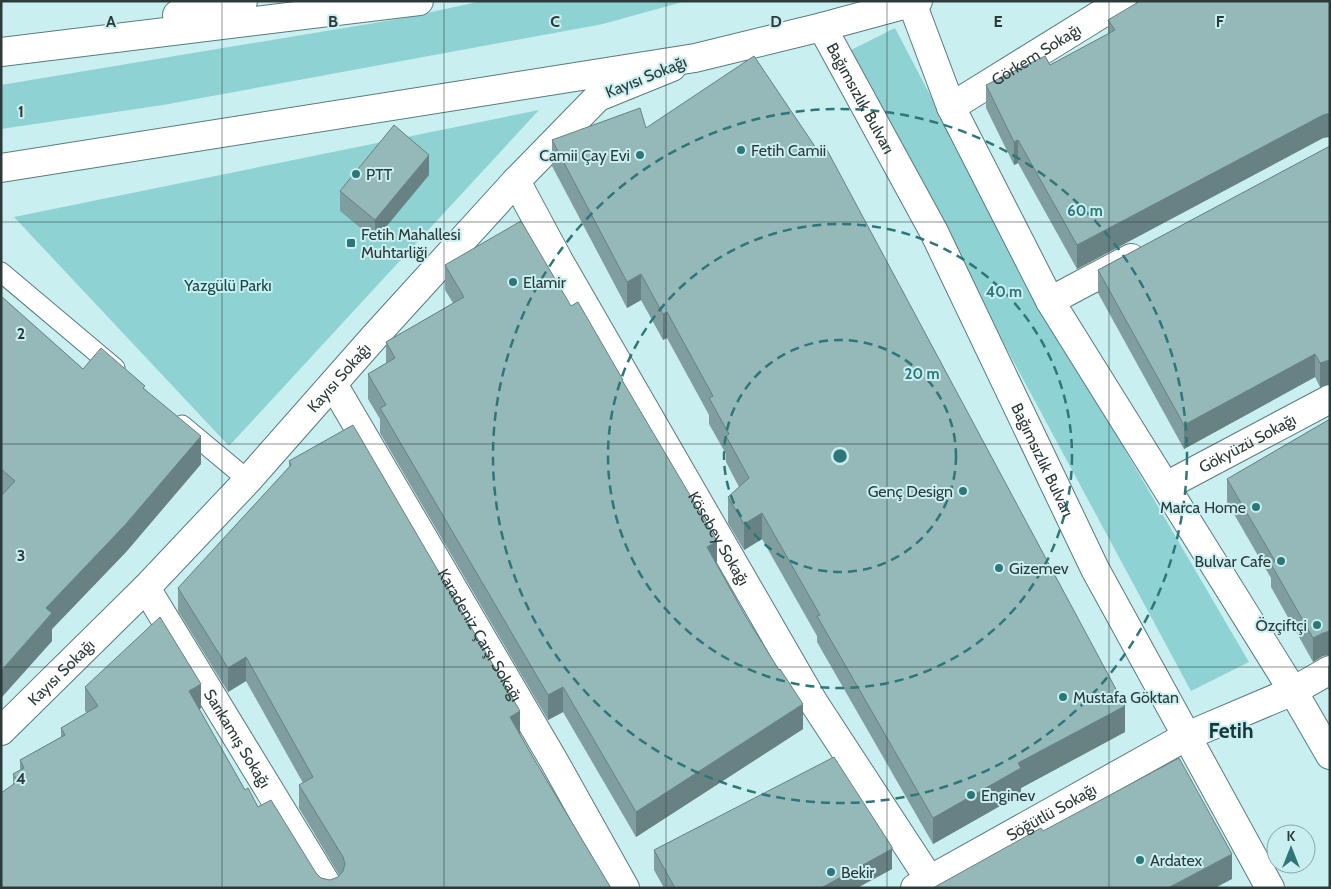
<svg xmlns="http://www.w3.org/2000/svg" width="1331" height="889" font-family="Cabin,sans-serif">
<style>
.green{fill:#8ed2d4}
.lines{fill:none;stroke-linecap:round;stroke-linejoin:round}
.service-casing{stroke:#597a7c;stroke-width:21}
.minor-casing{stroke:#597a7c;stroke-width:30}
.tertiary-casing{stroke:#597a7c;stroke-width:30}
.secondary-casing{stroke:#597a7c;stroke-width:30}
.trunk-casing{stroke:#597a7c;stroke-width:30}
.service{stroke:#fff;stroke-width:19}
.minor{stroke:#fff;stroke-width:28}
.tertiary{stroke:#fff;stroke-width:28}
.secondary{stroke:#fff;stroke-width:28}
.trunk{stroke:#fff;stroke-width:28}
.wall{fill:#809e9f}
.shaded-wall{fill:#688182}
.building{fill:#95b8b9;stroke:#688182}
.grid{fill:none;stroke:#2c3a3a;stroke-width:1;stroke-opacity:0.55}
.ring{fill:none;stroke:#2d767a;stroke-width:2.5;stroke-dasharray:9 6}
.poi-dot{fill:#2d767a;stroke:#caeff0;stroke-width:2}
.labels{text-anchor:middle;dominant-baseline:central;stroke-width:4;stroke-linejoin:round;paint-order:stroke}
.street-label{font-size:16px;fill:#2c3a3a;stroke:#caeff0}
.poi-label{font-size:16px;fill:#2c3a3a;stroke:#caeff0;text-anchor:start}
.park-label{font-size:16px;fill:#19484a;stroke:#caeff0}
.district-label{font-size:21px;font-weight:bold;fill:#17393b;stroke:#caeff0}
.grid-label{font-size:16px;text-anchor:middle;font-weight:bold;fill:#2c3a3a;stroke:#caeff0;stroke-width:4;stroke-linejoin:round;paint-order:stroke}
.centre{fill:#2d767a;stroke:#caeff0;stroke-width:2.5}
.ring-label{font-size:15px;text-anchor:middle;font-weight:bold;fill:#2d767a;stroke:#caeff0;stroke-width:4;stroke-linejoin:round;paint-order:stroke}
</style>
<rect width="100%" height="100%" fill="#caeff0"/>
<path class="green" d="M482,1H686L603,24L163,105L1,129V85L404,18Z
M895,28L1039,303L1249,662L1191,691L847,52Z
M539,110L229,446L14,217Z"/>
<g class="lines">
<defs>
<path id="service" d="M1,272L115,368
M182,425L248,480"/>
<g id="minor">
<path id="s1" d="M951,107L1122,1"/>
<path id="s2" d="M516,181L559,261L814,703L935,888"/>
<path d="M1050,301L1131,258"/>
<path id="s3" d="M333,384L554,761L625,888"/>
<path id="s4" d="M1166,486L1330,399"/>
<path id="s5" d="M146,588L329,888"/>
<path id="s6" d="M1,731L146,588L248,480L375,336L516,181L598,97L672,67"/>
<path id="s7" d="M915,888L1187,736L1293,691L1330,670"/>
</g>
<g id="tertiary">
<path d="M912,3L951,107L1050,301L1293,691L1330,755"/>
<path id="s8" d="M822,27L934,232L1095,569L1270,888"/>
</g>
<path id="secondary" d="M1,168L695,58L822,27L918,1"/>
<path id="trunk" d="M177,15L243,1
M1,52L419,1"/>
</defs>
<use href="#service" class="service-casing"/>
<use href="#minor" class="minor-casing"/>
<use href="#tertiary" class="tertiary-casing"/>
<use href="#secondary" class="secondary-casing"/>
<use href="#trunk" class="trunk-casing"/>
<use href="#service" class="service"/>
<use href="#minor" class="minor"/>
<use href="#tertiary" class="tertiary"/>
<use href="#secondary" class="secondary"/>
<use href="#trunk" class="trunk"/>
</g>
<path class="wall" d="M1108,20L1323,138L1077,269L1018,163L1014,165L986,108V85L1050,65L1108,34Z
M646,128L1125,732L1021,788V794L933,844L817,642V636L762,539L744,550L728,523V497L739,487L726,462V454L709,424V415L667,338L663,340L641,300L627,308L552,166V140Z
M1330,146V384L1320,387L1315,377L1184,449L1098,293V270Z
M429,175L375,240L340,211V191Z
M445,265L571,306L623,382L803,729L636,837L563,712L548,720L380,433V419L368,399V374L386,363V342L453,303L445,290Z
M1,296L83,369L145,389L201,464L126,552L52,629V641L1,698Z
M1330,419L1323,656L1313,662L1271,587V578L1227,502V479Z
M289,461L520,735L534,759L611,888H1L13,784V774L20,770V760L61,737V728L87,713L85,711V687L201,708L199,709L245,790L258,807L321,878L330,880L338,877L339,875L299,808V785L303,783L246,681L228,692L178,611V588L289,467Z
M1330,664V692L1328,689V666Z
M654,850L892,867V869L857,888H664L654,870Z"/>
<path class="shaded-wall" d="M1330,113V137L1323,138L1077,269V245L1323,115Z
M1018,140V163L1014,165V142Z
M429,155V175L375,240V220Z
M641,274V300L627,308V282Z
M667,312V338L663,340V314Z
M1315,354V377L1184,449V425Z
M1330,360V384L1320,387V363Z
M201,436V464L126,552L52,629V641L1,698V671L46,608Z
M762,513V539L744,550V524Z
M717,541V566L707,547Z
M1330,631V655L1323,656L1313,662V638L1323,633Z
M246,657V681L228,692V668Z
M201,684V708L189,715V691Z
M563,687V712L548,720V695Z
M803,704V729L636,837V812Z
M1125,706V732L1021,788V794L933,844V818L1018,763Z
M520,711V735L510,717Z
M892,847V869L857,888H821Z
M1232,854V879L1215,888H1168Z"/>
<path class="building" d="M1140,1H1330V113L1323,115L1077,245L1018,140L1014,142L986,85L1045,56L1050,65L1115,30L1108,20Z
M754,56L820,154L827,150L1125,706L1018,763L1021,768L933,818L817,616L820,615L762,513L744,524L728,497L749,478L726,436L729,434L709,398L713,396L667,312L663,314L641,274L627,282L552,140L640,108L646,128Z
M394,125L429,155L375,220L340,191Z
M1330,146V360L1320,363L1315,354L1184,425L1098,270Z
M521,221L571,306L578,302L623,380H622L717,541L707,547L746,617L779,670L780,669L803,704L636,812L563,687L548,695L380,408L386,405L368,374L395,358L386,342L464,297L445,265Z
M1,296L83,369L101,348L145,386L143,388L201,436L126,524L46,608L52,613L1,671V496L15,481L1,469Z
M1330,419V631L1323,633L1313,638L1271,564L1275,561L1227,479Z
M353,425L520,711L510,717L534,759L611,888H1V793L18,781L13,774L24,768L20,760L65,735L61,728L98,706L85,687L160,617L201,684L189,691L245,790L248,788L258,807L271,800L316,873L321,878L330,880L338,877L343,871L345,864L343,857L299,785L313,777L246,657L228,668L178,588L291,465L289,461Z
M834,757L892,847V849L821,888H675L654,850Z
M1179,758L1232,854L1168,888H933L1041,828L1043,831Z"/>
<path class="grid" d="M222,1V888M444,1V888M666,1V888M887,1V888M1109,1V888M1,222H1330M1,444H1330M1,667H1330"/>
<g class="ring">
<circle cx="840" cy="456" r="116"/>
<circle cx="840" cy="456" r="232"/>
<circle cx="840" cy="456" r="347"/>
</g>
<g class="poi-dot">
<circle cx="741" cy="150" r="5"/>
<circle cx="640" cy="155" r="5"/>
<circle cx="356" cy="174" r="5"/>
<rect x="346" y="238" width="10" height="10" rx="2.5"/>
<circle cx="513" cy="282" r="5"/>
<circle cx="963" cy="491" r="5"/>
<circle cx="1256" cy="507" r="5"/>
<circle cx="1281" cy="561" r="5"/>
<circle cx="999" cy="568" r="5"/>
<circle cx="1317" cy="625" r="5"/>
<circle cx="1063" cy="697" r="5"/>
<circle cx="971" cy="795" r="5"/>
<circle cx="1140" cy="860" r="5"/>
<circle cx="831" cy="872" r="5"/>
</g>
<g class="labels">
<g class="street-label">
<text stroke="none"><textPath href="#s1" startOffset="100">Görkem Sokağı</textPath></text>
<text transform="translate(646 77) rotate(-22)">Kayısı Sokağı</text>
<text stroke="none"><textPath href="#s8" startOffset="81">Bağımsızlık Bulvarı</textPath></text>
<text stroke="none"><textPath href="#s6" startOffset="489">Kayısı Sokağı</textPath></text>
<text stroke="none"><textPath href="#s4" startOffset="92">Gökyüzü Sokağı</textPath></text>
<text stroke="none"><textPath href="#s8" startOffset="486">Bağımsızlık Bulvarı</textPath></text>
<text stroke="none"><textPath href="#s2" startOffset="411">Kösebey Sokağı</textPath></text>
<text stroke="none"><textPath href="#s3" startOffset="291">Karadeniz Çarşı Sokağı</textPath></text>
<text stroke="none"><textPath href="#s6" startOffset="84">Kayısı Sokağı</textPath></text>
<text stroke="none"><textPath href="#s5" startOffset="176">Sarıkamış Sokağı</textPath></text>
<text stroke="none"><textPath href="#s7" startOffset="156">Söğütlü Sokağı</textPath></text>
</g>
<g class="poi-label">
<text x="751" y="150">Fetih Camii</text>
<text x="630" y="155" text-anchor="end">Camii Çay Evi</text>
<text x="366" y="174">PTT</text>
<text x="361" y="234">Fetih Mahallesi<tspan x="361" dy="18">Muhtarliği</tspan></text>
<text x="523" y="282">Elamir</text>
<text x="953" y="491" text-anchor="end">Genç Design</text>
<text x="1246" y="507" text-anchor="end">Marca Home</text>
<text x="1271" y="561" text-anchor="end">Bulvar Cafe</text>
<text x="1009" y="568">Gizemev</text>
<text x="1307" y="625" text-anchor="end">Özçiftçi</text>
<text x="1073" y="697">Mustafa Göktan</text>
<text x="981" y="795">Enginev</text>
<text x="1150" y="860">Ardatex</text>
<text x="841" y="872">Bekir</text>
</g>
<g class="park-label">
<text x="228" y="285">Yazgülü Parkı</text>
</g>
<g class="district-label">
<text x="1231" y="730">Fetih</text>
</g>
</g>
<g class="grid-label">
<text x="111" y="27">A</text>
<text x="333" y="27">B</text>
<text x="555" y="27">C</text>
<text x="776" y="27">D</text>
<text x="998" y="27">E</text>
<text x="1220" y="27">F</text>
<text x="21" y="117">1</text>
<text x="21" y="339">2</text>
<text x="21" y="561">3</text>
<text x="21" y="784">4</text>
</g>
<circle cx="840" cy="456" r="8" class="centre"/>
<g class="ring-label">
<text x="1085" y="216">60 m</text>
<text x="1004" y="297">40 m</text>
<text x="922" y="379">20 m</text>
</g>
<rect width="1331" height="889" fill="none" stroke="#2c3a3a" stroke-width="5"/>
<g transform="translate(1291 849)"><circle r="24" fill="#caeff0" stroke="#8ba7a7"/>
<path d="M0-4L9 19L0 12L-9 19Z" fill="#2d767a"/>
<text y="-8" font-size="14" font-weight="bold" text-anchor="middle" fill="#2c3a3a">K</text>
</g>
</svg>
